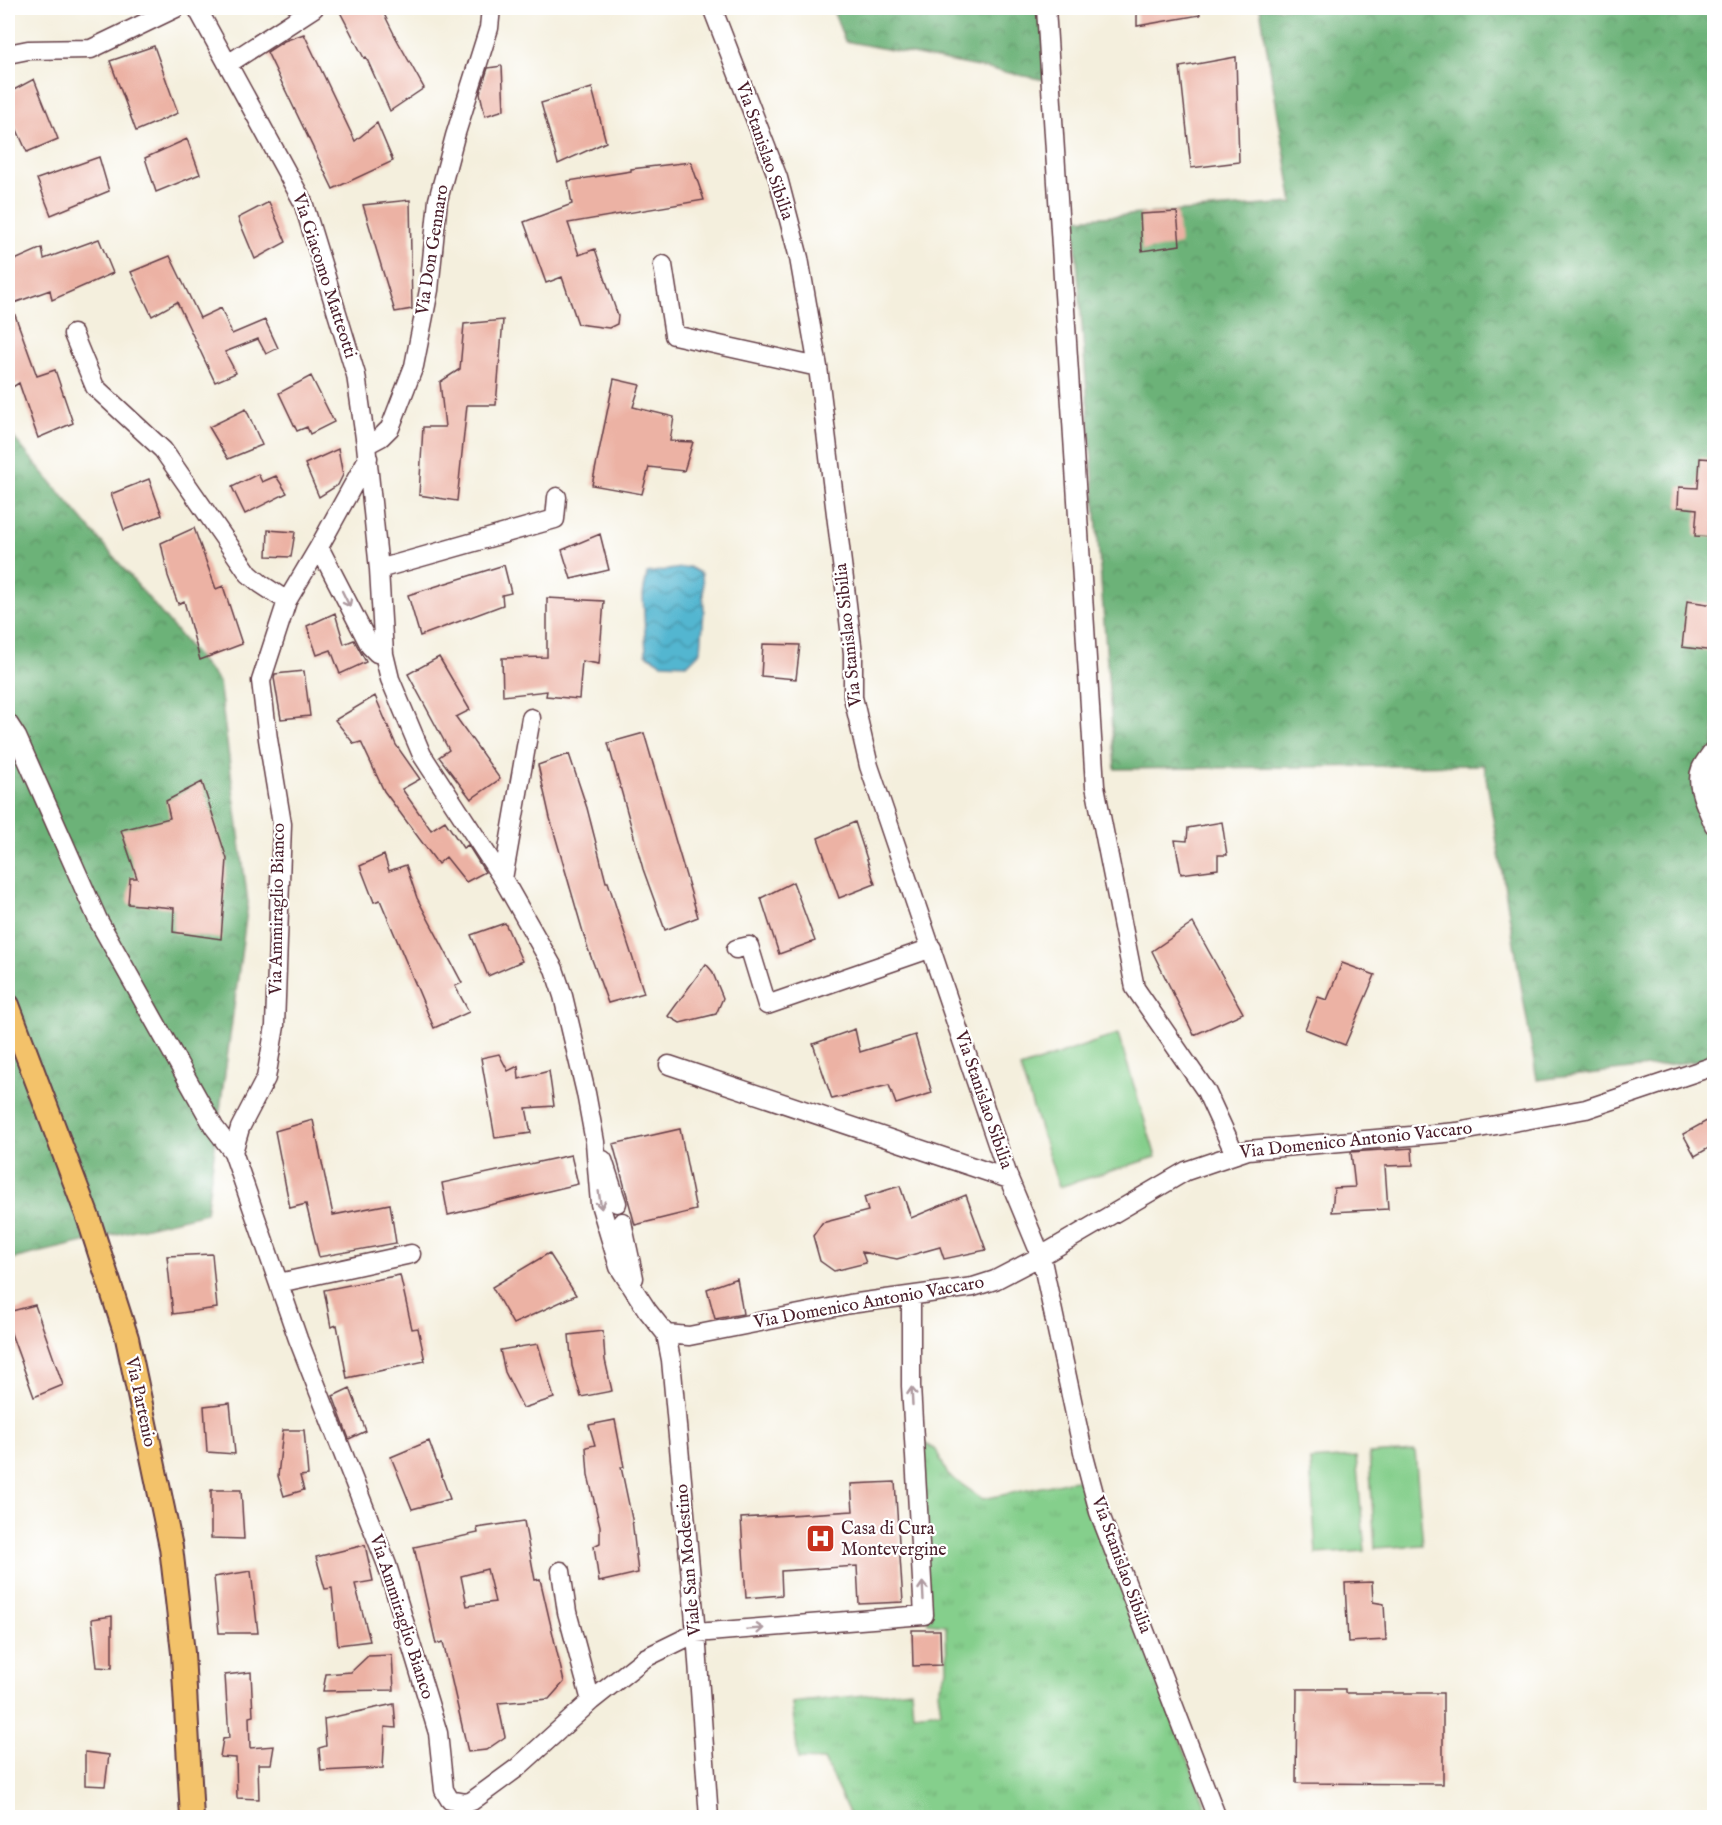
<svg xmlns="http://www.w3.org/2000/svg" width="1722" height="1825" font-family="'IM FELL English',serif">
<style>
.forest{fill:url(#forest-crowns);stroke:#5b6852;stroke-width:1.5}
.park{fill:url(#park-tufts);stroke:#68775c;stroke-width:1.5}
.pitch{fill:#85cf8c;stroke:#68775c;stroke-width:1.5}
.water{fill:url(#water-waves);stroke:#4e6a7e;stroke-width:1.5}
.building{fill:#ecb2a4;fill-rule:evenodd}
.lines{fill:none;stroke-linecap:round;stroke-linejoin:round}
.minor-casing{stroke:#643e46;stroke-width:21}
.major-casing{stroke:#643e46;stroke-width:26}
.minor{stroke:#fff;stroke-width:18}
.major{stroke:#f3c26a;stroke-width:22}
.oneway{stroke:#ae9aa0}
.labels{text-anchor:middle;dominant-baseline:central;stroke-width:4.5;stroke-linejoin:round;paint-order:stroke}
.street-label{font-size:18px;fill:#4a1f2b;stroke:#fff}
.poi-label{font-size:18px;fill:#4a1f2b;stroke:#fff;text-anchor:start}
</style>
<defs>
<pattern id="forest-crowns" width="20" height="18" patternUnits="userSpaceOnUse" patternTransform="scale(1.5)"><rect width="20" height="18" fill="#6cb278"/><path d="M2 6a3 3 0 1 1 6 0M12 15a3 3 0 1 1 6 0" fill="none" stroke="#5b9063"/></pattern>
<pattern id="park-tufts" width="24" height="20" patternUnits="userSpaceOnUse" patternTransform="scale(1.5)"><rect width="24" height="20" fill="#85cf8c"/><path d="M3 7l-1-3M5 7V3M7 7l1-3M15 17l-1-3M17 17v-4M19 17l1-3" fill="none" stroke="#74b179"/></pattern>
<pattern id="water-waves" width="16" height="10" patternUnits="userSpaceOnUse" patternTransform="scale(1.5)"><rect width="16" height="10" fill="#52b6d0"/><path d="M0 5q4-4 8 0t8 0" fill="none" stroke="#4693a9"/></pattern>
</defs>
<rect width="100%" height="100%" fill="#fff"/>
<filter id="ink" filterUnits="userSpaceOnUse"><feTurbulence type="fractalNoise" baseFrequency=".0167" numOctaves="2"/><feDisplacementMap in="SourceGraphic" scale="12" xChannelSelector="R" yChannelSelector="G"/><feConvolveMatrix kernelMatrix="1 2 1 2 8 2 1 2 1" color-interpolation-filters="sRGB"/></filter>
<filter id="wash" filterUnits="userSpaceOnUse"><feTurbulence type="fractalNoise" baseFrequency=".008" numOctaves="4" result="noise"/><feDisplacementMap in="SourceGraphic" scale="24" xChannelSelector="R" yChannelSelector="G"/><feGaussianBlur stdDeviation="1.35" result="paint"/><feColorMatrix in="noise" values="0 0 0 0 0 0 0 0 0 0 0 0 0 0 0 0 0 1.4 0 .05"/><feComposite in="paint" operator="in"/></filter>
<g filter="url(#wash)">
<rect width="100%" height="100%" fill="#f4efdd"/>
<path class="forest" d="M832,8H1048L1045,80L845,41Z
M1260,8H1714V1057L1708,1060L1537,1080L1484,765L1115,769L1074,219L1293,203Z
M8,431L219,682L248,903L206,1213L8,1260Z"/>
<path class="park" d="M920,1440L936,1450L948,1475L983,1499L1080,1479L1210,1817H851L824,1760L798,1759L792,1703L911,1690L913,1714L941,1711L938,1691L947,1670L946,1625L928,1623L918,1456Z"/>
<path class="pitch" d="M1118,1034L1156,1157L1059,1187L1020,1068Z
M1415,1451L1423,1545L1375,1548L1369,1454Z
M1356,1457L1365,1551L1316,1554L1310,1460Z"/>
<path class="water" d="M689,567L702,574L704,610L701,651L688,664L661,663L646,654L643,595L647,573Z"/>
<g id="blocks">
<path class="building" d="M338,8H381L396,38L424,88L390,111L366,57L364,58Z
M1137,8H1199L1200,15L1137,26Z
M304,34L355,141L377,123L393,161L333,189L267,52L284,41Z
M154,46L178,113L136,131L110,61Z
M1236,57L1239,162L1191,168L1180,67Z
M502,66L504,110L485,116L480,93L488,68Z
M34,79L58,139L27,152L8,110V93Z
M592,88L606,142L558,164L541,103Z
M187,139L200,174L156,192L145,158Z
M99,157L109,191L51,215L37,179Z
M691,162L704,200L568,223L579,255L595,249L618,316L617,324L609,328L578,324L562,277L546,283L524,222L572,204L568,181L631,171V169Z
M410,200L412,309L395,312L363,205Z
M269,202L286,242L255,259L238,218Z
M1177,212L1180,245L1142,251L1140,214Z
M99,239L113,273L52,300L50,290L11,304L37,376L55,370L73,423L38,438L19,383L8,390V263L42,248L44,259Z
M170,256L200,318L221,308L232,334L265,320L278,348L266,354L258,339L225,352L236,373L215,382L177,302L152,316L131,272Z
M503,320L496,405H467L457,501L419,495L423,427H445L440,382L460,369L464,324Z
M311,376L334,422L310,434L307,427L297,431L279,393Z
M614,379L640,385L633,407L674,417L670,441L693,442L684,471L649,467L642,494L592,485Z
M246,409L262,445L228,459L209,427Z
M338,449L343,475L338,485L319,497L305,464Z
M1700,458L1714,459V537L1695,536L1697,509L1678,507L1679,487L1698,488Z
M258,474L262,482L276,476L287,493L245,514L232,487Z
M149,479L162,515L124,530L111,494Z
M194,528L216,589L223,586L242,644L200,660L184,601L178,604L168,576L161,543Z
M268,530L295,532L291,557L267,556Z
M600,534L609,570L571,579L562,550Z
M504,565L511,593L502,595L503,605L420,636L408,595Z
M547,598L604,601L599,664L582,661L579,699L546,696L547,691L503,696L502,658L547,657Z
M1687,601L1714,605V651L1682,647Z
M335,613L344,644L354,640L366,662L340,674L331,650L317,655L307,626Z
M763,644L800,645L796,679L761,676Z
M439,657L470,710L456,717L500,779L471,799L439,757L449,750L408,674Z
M304,671L310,716L281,719L274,678L275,674Z
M375,696L396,745L420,779L402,789L431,830L445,821L463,848L468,845L485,872L466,882L446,857L438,864L384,791L361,742L354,744L335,720Z
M644,733L698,917L665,930L643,869L608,743Z
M569,754L587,808L606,882H608L644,993L608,1003L587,946L550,818L538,765Z
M202,782L227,859L221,939L173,932L174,908L128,904L130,878H137L121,830L170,818L166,801Z
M855,822L875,884L839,898L818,838Z
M1222,822L1227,855H1218V869L1181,874L1175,840L1187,841L1188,828Z
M384,855L389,871L406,865L417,898L462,983L455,986L469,1012L434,1028L380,900L374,902L360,866Z
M793,882L815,941L779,954L761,898Z
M505,923L522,961L488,976L471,935Z
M1193,923L1243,1013L1194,1035L1152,951Z
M1342,963L1375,975L1345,1045L1305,1029L1318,997L1327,1000Z
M706,964L712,971L723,998L716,1014L680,1023L668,1016Z
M855,1029L860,1052L915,1035L932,1093L896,1104L889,1085L832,1099L813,1044Z
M499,1054L508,1071L518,1066L519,1079L549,1071L554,1106L526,1108L531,1133L495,1138L481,1058Z
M1714,1117V1145L1695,1156L1683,1134Z
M313,1120L333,1215L390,1204L396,1243L319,1257L306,1204L290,1208L275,1131Z
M680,1129L696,1210L635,1225L613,1144Z
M1412,1148L1413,1165L1385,1166L1388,1209L1332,1212L1334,1188L1355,1187L1351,1152Z
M571,1155L578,1184L448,1215L442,1183Z
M900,1186L911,1218L966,1195L986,1250L944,1259L940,1247L897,1259L862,1252L866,1263L834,1271L820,1261L813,1236L822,1223L868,1211L864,1197Z
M549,1253L576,1295L513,1324L492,1287Z
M212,1254L217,1308L173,1314L167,1256Z
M400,1275L412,1329L418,1328L425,1361L347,1378L337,1325L331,1327L324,1290Z
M737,1278L743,1314L715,1319L707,1289Z
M35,1305L63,1385L34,1397L8,1325V1312Z
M603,1331L605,1360L612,1391L581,1397L572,1366L569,1335Z
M538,1344L554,1398L523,1408L505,1372L500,1350Z
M350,1388L366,1431L349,1439L333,1396Z
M230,1403L235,1454L207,1452L204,1406Z
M615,1420L624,1467H621L632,1519L638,1573L599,1582L594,1546L600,1543V1526L588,1475L586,1447L595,1445L589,1425Z
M283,1430H304L308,1475L300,1476L304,1490L284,1496L278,1476Z
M429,1441L450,1499L412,1509L391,1457Z
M895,1482L903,1602L859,1604L857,1566L781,1571L782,1595L746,1598L741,1518L853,1511L851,1484Z
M211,1490H241L244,1539L211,1538Z
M524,1521L535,1580L540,1579L564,1682L549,1699L498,1703L505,1737L486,1750L468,1752L443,1642L436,1644L414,1547L478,1533L477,1528ZM487,1569L495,1602L467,1606L461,1576Z
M365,1545L373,1581L355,1584L370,1641L338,1645L332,1588L325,1589L316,1557Z
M251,1571L258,1633H219L214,1577Z
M1372,1582L1373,1602L1384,1604L1386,1640L1348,1642L1345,1583Z
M112,1616V1668L97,1667L92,1619Z
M912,1630H940L941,1665L913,1666Z
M392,1655L394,1690L323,1691L326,1674L351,1672L368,1656Z
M251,1672L253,1716L249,1717L250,1748L274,1746L271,1764H258L259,1799L237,1798L236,1758L220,1757L223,1739L229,1738L225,1675Z
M1297,1689H1345V1693H1443V1784L1296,1783Z
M394,1704L396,1728L385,1727L383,1768L321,1771L319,1748L326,1746L324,1719Z
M85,1752L109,1755L105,1786L85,1785Z"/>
</g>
</g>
<g filter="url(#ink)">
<use href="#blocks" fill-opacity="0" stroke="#643e46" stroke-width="1.5"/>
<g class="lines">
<defs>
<path id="minor" d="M197,8L303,202L356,375L366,445L379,569L384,654L390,679L422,755L503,879L554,969L563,996L586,1093L595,1142L600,1204L603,1214L619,1267L647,1310L666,1334L671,1360L696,1633L709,1818
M1046,8L1095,786L1135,988L1206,1091L1235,1154
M713,10L778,178L799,258L818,367
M8,54L28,50L91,49L176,8
M228,64L314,8
M663,265L674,335L818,367L853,653V697L869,766L1009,1179L1041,1256L1084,1456L1099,1512L1217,1818
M73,334L95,387L163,450L249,574L261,584L287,601
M366,445L381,437L390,428L414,366L429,290L438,200L455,136L489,28L491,8
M319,547L370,646L377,653L384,654
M379,569L555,519L557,497
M8,723L17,737L98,920L214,1127L233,1152L298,1339L387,1565L438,1733L444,1790L450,1800L466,1803L472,1801L517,1768L591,1701L645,1658L696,1633L924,1615L911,1386V1297
M1714,749C1710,755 1704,762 1701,769C1694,786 1708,809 1714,825
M503,879L531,718
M736,949L749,946L767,1005L932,948
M669,1065L1009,1179
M233,1152L240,1128L266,1078L275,1026L282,824L268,739L261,681L287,601L319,547L368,458
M603,1160L617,1203
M622,1222L634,1278
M279,1283L411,1254
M666,1334L689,1336L850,1304L973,1287L995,1280L1041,1256L1186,1171L1248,1150L1457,1132L1586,1109L1714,1066
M561,1571L567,1612L591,1701"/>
<path id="major" d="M8,1005L89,1220L127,1338L171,1547L183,1653L192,1818"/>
</defs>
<use href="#minor" class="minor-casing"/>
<use href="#major" class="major-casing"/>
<use href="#minor" class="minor"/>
<use href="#major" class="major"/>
</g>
<defs><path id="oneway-shaft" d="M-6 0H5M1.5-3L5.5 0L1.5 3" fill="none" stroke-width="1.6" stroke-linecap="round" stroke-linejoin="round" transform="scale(1.5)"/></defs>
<g class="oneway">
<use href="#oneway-shaft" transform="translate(346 599) rotate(64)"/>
<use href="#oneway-shaft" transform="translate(600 1200) rotate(81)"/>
<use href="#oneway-shaft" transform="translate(912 1396) rotate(-93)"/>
<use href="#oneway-shaft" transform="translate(923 1591) rotate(-93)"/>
<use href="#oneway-shaft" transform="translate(755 1629) rotate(-4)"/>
</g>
</g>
<defs>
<symbol id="hospital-square" viewBox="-11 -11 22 22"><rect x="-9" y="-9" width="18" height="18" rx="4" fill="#c8321e" stroke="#fff"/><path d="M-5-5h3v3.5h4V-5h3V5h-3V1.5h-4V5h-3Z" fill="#fff"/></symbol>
</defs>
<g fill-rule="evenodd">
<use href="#hospital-square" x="804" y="1522" width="33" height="33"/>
</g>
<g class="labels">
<g class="street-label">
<text transform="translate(764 151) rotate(71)">Via Stanislao Sibilia</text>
<text transform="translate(433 250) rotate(-81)">Via Don Gennaro</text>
<text transform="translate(324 276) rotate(72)">Via Giacomo Matteotti</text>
<text transform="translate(849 635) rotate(-96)">Via Stanislao Sibilia</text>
<text transform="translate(278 909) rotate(-89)">Via Ammiraglio Bianco</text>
<text transform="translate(983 1100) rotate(71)">Via Stanislao Sibilia</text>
<text transform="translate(1356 1141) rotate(-6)">Via Domenico Antonio Vaccaro</text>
<text transform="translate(869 1303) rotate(-10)">Via Domenico Antonio Vaccaro</text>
<text transform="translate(140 1402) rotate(78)">Via Partenio</text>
<text transform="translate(689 1560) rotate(-95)">Viale San Modestino</text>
<text transform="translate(1121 1565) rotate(70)">Via Stanislao Sibilia</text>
<text transform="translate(401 1617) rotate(72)">Via Ammiraglio Bianco</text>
</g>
<g class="poi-label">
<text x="841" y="1529">Casa di Cura<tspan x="841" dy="21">Montevergine</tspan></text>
</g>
</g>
<rect width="1722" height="1825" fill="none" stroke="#fff" stroke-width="30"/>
</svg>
